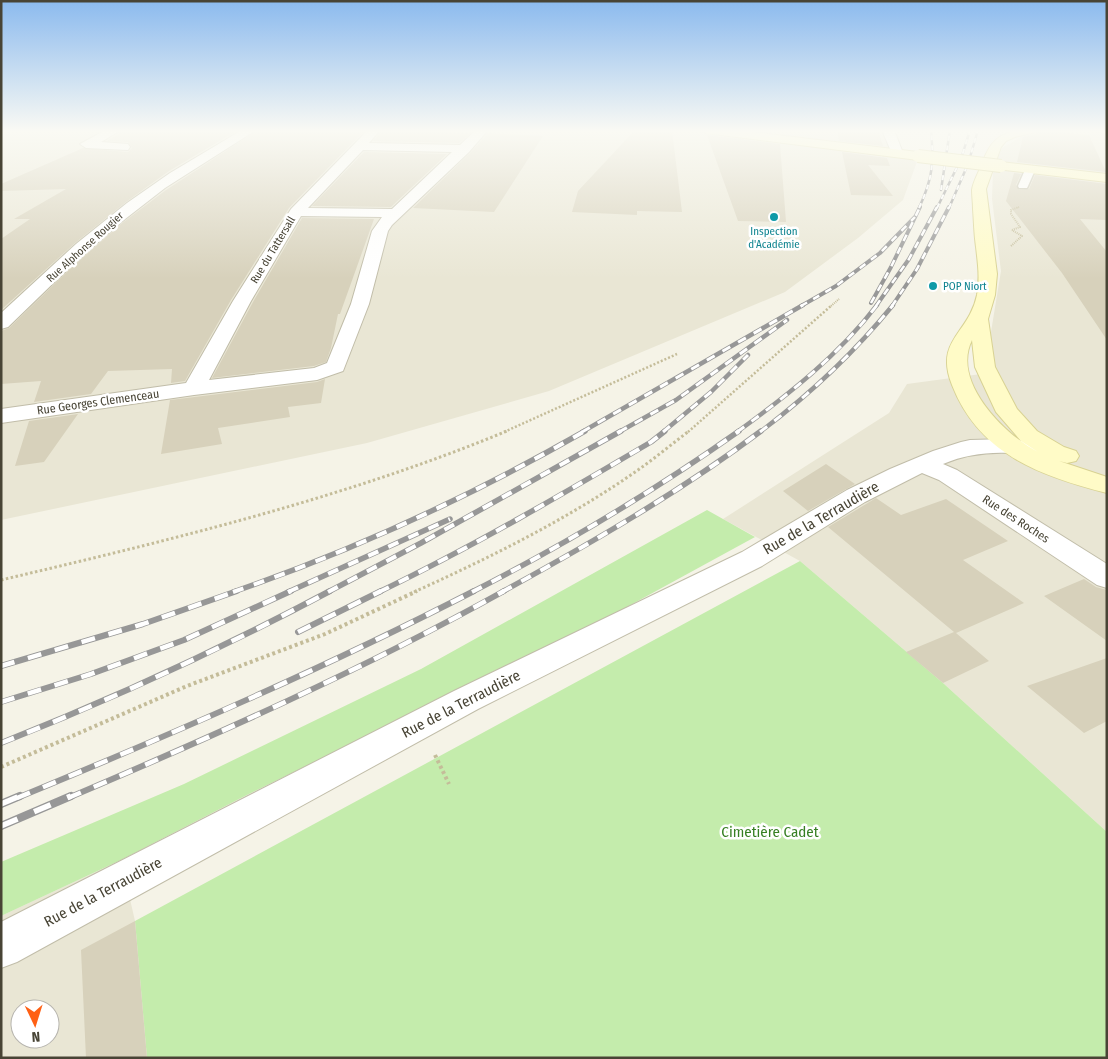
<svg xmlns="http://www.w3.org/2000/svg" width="1108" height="1059" font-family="'Fira Sans Condensed',sans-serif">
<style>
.residential{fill:#e9e6d4;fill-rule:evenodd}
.green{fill:#c4ecac}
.building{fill:#d7d1bb}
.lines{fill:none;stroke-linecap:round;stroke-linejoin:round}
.service-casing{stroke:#c1bda9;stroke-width:3}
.minor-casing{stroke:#c1bda9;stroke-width:2}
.secondary-casing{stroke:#d8d293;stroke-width:2}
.path-far4{stroke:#c4bc99;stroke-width:1;stroke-dasharray:1 1;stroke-linecap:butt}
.path-far3{stroke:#c4bc99;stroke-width:2;stroke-dasharray:1 1;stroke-linecap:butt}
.path-far2{stroke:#c4bc99;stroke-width:2.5;stroke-dasharray:2 2;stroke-linecap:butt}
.path-far1{stroke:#c4bc99;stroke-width:3;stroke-dasharray:2.5 2.5;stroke-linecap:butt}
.path{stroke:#c4bc99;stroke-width:4;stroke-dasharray:3 3;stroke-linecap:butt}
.service{fill:#fff;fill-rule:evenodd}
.minor{fill:#fff;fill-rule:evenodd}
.secondary{fill:#fffbc7;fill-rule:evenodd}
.rail-far5-casing{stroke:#979797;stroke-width:2.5}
.rail-far4-casing{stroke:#979797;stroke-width:4}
.rail-far3-casing{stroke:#979797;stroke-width:4.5}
.rail-far2-casing{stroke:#979797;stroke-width:5.5}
.rail-far1-casing{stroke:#979797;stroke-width:6}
.rail-casing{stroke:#979797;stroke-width:8}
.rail-far5{stroke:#fff;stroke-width:2;stroke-dasharray:5;stroke-linecap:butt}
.rail-far4{stroke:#fff;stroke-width:2.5;stroke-dasharray:7;stroke-linecap:butt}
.rail-far3{stroke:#fff;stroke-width:3;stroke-dasharray:9;stroke-linecap:butt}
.rail-far2{stroke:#fff;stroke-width:4;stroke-dasharray:11;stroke-linecap:butt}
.rail-far1{stroke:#fff;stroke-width:4.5;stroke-dasharray:14;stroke-linecap:butt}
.rail{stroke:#fff;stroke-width:5.5;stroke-dasharray:18;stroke-linecap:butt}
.secondary-bridge-casing{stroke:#d8d293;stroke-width:14;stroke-linecap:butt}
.secondary-bridge{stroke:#fffbc7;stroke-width:12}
.culture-dot{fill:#0f9aa8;stroke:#fff;stroke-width:2}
.labels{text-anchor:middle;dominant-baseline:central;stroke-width:5;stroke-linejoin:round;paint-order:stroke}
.far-culture-label{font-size:11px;fill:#0d838f;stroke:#fff}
.far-street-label{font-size:11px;fill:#484435;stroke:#fff}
.street-label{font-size:12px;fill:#484435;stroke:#fff}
.near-street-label{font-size:15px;fill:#484435;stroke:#fff}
.near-park-label{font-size:15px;fill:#367f23;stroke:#fff}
</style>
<rect width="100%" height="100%" fill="#f5f3e7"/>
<path class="residential" d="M1,130H884L892,149L918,159L903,200L858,238L785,292L549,391L367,443L1,520Z
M1056,130L1103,132L1107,130V832L943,683L800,561L723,519L889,413L907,384L996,372L990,338L1001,271L992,199L993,170L1002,148L1021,137L1037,132Z
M121,860L135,921L147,1058H1V916ZM20,1009H50V1039H20Z"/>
<path class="green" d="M707,510L755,537L603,620L241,798L121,860L1,916V862L184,784L421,669Z
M800,561L943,683L1107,832V1058H147L135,921Z"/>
<path class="building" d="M125,130H238L169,171L126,202L75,243L1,310V239L30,219H14L66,189L1,191V184L83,148L128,152L132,148L128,142L107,141Z
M258,130H365L289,208L231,300L185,381L171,383L172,369L108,371L91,394L34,402L41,381L1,384V331L9,328L72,267L121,224L166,190Z
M382,130H402L400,132L471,133L459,143L373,141Z
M635,130H672L682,212L637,211V215L572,212L578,191Z
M837,130H878L883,146L839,141Z
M1039,130L1089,135L1106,172L1017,162L1023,137L1036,134Z
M488,133L543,136L494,212L413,208L470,153Z
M707,135L780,144L786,222L738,221Z
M364,152L447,154L391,207L312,206Z
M842,152L887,158L890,166L868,165L893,196L851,195Z
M1014,173L1021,174L1016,185L1019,190L1029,189L1035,175L1107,184V220L1080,219L1107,252V340L1062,273L1006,201Z
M302,218L374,219L340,314H338L331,348L326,362L314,366L212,378L253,302Z
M325,379L321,403L288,407L290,417L218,428L222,444L161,454L170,400L317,382Z
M78,414L44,462L15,466L29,421Z
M826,464L855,484L808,511L783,491Z
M876,498L901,515L946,499L1008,541L963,560L1024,603L956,633L989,661L943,683L906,652L954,632L828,527Z
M1084,579L1096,587L1107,590V641L1044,596Z
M1107,658V721L1084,733L1027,686Z
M135,921L147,1058H86L81,950Z"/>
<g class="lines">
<defs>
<path id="service" d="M1030,167L1035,170L1028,186L1027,188H1019L1018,186L1025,170Z"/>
<path id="minor" d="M106,130H121L101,142L128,144L130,147L128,150L86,148L80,144Z
M242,130H256L165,188L120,223L71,266L8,327L1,329V313L76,244L127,203L170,173Z
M368,130H380L369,143L460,145L476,130H488L469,152L392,225L388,231L369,304L343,371L317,380L194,395L1,423V409L186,383L233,301L291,209ZM363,150L452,152L392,209L308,208ZM301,216L382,217L372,231L351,304L327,363L314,368L209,380L251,301Z
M882,130H894L903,153L901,156H893Z
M1008,439L1044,444L1047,449L1044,454C1032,457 1021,454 1009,453C985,452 965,455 943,464L957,470L1107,564V588L1097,585L939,480L922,473L865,502L762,566L478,709L17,962L1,968V922L454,691L742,552L847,490L890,469L933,451L961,442L970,440Z"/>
<path id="secondary" d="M700,130H735L918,152L924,156L918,160L705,133Z
M1017,130H1037L1036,132L1015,137L1006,141L1001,147L986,189L997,274L995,295L988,319L995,367L1017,409L1037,431L1064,447L1076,451L1079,456L1076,461L1067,463L1059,461L1107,477V493C1040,476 979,454 952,385C934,340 969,334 977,295C980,278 978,264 976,247C974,234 974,221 973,209C973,203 972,196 972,190C973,181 980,170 983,161C990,143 997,135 1017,130ZM972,340L975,367L996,412L1021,441L1038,452C1005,435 951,382 972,340Z
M1097,130H1107V134L1098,132Z
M1001,162L1107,174V182L996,169L995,166Z"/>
</defs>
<use href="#service" class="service-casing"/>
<use href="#minor" class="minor-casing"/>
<use href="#secondary" class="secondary-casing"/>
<path class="path-far4" d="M1017,208L1019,207"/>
<path class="path-far3" d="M1012,230L1020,227L1011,214V210L1019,207
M1011,246L1022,236L1012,230
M831,306L839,299"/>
<path class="path-far2" d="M504,432L677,354
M688,432L832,305"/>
<path class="path-far1" d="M1,580C171,540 345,498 507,431
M414,592C491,557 568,519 638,470C655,458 672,444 689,431"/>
<path class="path" d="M435,755L449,784
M1,767L187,686L325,634L417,591"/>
<use href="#service" class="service"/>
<use href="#minor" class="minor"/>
<use href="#secondary" class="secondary"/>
<defs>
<path id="rail-far5" d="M941,190L950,130
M919,208C933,178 934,162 931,130
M937,208L961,159L970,130
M949,208L968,164L978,130"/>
<path id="rail-far4" d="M871,303L891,267L920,207
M801,306L836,286L880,253L915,217
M876,306L909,259L937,207
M892,306L917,269L949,207"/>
<path id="rail-far3" d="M582,432L803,305
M619,432L676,400L787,320
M663,432L711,392L748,355
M737,432C788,395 839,355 877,305
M760,432C809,395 854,353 893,305"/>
<path id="rail-far2" d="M233,592C355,550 473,495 585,431
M288,592L450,519
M328,592L421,543L621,431
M379,592C472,547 561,495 651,442L665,431
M472,592C564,545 654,491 739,431
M502,592C591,543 680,492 761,431"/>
<path id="rail-far1" d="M298,632L381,591
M1,666L143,624L237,591
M1,702L91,674L184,640L291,591
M1,743C113,699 223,648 330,591
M17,798C172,734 325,668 474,591
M68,798C216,735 364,669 504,591"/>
<path id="rail" d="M1,804L20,796
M1,826L71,796"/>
</defs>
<use href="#rail-far5" class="rail-far5-casing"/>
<use href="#rail-far4" class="rail-far4-casing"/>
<use href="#rail-far3" class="rail-far3-casing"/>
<use href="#rail-far2" class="rail-far2-casing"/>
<use href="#rail-far1" class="rail-far1-casing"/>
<use href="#rail" class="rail-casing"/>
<use href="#rail-far5" class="rail-far5"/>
<use href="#rail-far4" class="rail-far4"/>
<use href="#rail-far3" class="rail-far3"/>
<use href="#rail-far2" class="rail-far2"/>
<use href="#rail-far1" class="rail-far1"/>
<use href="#rail" class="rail"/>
<defs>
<path id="secondary-bridge" d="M918,156L1001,166"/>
</defs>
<use href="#secondary-bridge" class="secondary-bridge-casing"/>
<use href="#secondary-bridge" class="secondary-bridge"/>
</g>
<linearGradient id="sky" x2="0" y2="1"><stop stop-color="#8bbaee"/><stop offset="0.47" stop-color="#fafaf4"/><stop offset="1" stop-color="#fafaf4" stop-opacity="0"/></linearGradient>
<rect width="1108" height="279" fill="url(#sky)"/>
<g class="culture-dot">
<circle cx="774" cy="217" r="5"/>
<circle cx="933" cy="286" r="5"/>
</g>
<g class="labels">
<g class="far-culture-label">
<text x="774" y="231">Inspection<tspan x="774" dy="13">d'Académie</tspan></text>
<text x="943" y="286" text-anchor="start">POP Niort</text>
</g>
<g class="far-street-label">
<text transform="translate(85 247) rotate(-42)">Rue Alphonse Rougier</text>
<text transform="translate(273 250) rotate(-59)">Rue du Tattersall</text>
</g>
<g class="street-label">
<text transform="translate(98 402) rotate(-8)">Rue Georges Clemenceau</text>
<text transform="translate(1016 519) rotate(33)">Rue des Roches</text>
</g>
<g class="near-street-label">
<text transform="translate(821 518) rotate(-30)">Rue de la Terraudière</text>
<text transform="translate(461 704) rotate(-27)">Rue de la Terraudière</text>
<text transform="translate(103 892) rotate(-28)">Rue de la Terraudière</text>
</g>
<g class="near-park-label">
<text x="770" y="832">Cimetière Cadet</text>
</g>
</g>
<rect width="1108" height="1059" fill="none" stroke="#484435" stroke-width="5"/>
<g transform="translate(35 1024) rotate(176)"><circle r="24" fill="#ffffff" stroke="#b6b4ae"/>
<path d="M0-4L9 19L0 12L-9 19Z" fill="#ff6014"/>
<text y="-8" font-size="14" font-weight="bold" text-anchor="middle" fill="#484435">N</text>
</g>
</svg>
